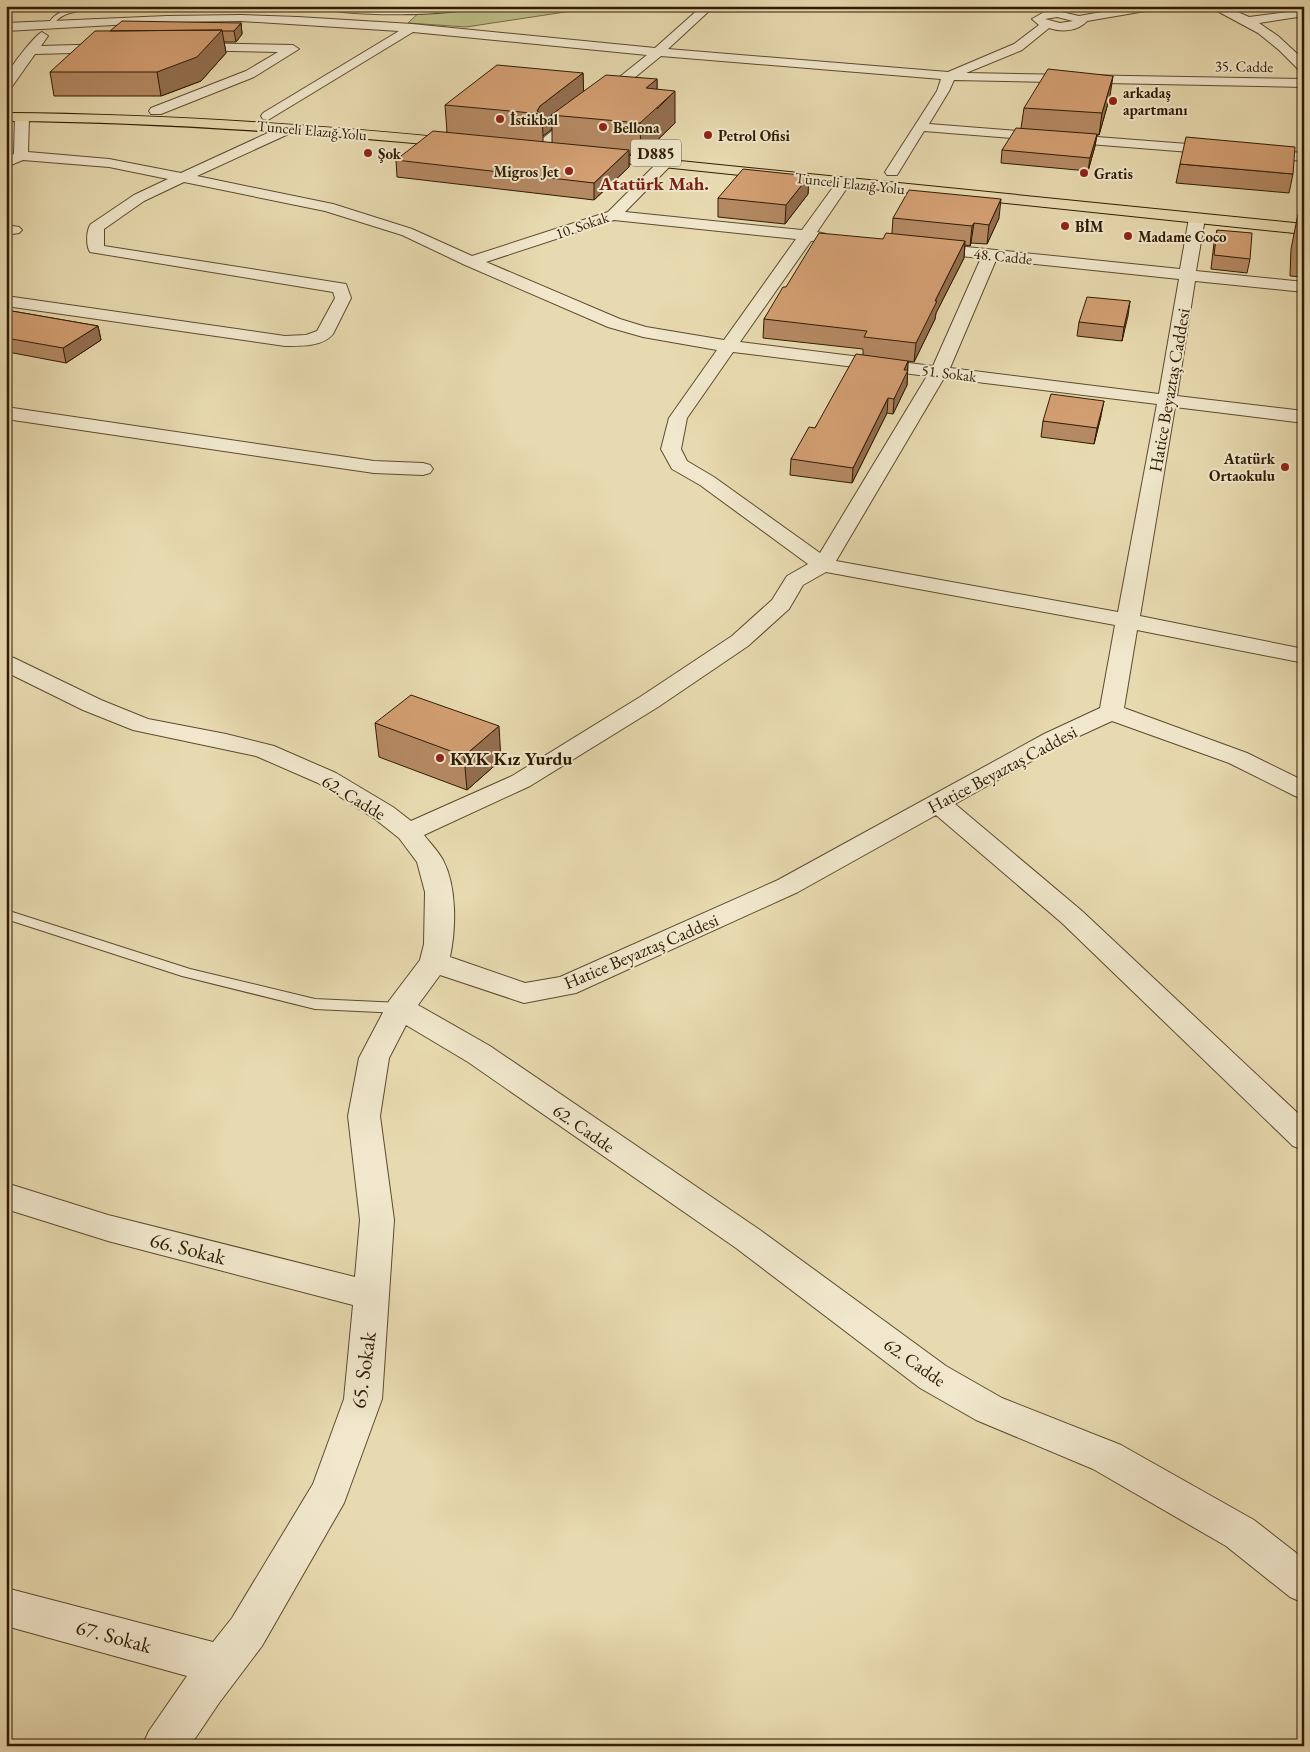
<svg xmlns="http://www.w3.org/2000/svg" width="1310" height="1752" font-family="'EB Garamond',serif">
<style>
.green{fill:#bcbe87;stroke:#766c44}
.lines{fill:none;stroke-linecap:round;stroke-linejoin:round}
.service-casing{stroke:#5d4b2d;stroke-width:2}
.minor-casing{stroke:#5d4b2d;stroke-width:2}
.primary-casing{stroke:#2f1b01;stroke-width:2}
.service{fill:#f0e7cc;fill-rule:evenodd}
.minor{fill:#f0e7cc;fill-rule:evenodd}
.primary{fill:#e8dab0;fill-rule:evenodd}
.wall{fill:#b58963;stroke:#2f1b01;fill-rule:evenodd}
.shaded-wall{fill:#946f50;stroke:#2f1b01}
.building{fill:#d39f73;stroke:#2f1b01}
.poi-dot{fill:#8f2418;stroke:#f0e7cc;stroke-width:2}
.labels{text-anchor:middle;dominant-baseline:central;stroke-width:4;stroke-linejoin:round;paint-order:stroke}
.far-street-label{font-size:15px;fill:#2f1b01;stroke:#f0e7cc}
.far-poi-label{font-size:15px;font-weight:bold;fill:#2f1b01;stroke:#f0e7cc;text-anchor:start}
.shield{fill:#f0e7cc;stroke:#69583e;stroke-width:1}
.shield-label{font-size:16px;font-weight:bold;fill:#2f1b01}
.street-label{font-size:18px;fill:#2f1b01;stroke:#f0e7cc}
.poi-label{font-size:18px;font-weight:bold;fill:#2f1b01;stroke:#f0e7cc;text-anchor:start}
.far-district-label{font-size:19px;font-weight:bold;fill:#7a1f14;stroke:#f0e7cc}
.near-street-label{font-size:21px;fill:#2f1b01;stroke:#f0e7cc}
</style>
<rect width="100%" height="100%" fill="#e8dab0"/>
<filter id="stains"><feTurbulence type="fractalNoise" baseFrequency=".004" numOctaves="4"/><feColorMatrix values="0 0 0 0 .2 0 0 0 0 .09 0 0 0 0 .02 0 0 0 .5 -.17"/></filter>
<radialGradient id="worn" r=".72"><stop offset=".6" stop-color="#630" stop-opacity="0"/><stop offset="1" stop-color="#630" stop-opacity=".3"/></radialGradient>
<path class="green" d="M426,6H853L831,10L723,12L572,11L466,27L408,23Z"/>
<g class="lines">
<defs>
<path id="service" d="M83,6H94C80,13 61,10 53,26L48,25C54,11 70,9 83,6Z
M317,6L373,11L481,6C459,16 339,18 317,6Z
M6,910L190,969L315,999L400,1003L405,1004L407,1008L405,1012L400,1013L315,1009L182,976L6,919Z"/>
<path id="minor" d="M708,6L711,9L709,11L668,49L948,72L1014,44L1039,25L1032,19L1044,12L1057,11L1079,16L1135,6H1162L1157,9L1087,21C1077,32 1061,32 1049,28L1022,50L966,73L1304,79V87L954,80L949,91L929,124L1304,153V161L924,131L897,175H887L885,172L937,91L941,79L661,56L552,145L547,146L540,142L542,139L647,55L413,32L268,120L263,119L261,116L263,113L399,31L241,21L167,22L6,31V23L167,16L241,15L298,17L412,24L655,48L701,7ZM1057,17L1073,21L1060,23L1045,19Z
M1208,6H1224L1249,17L1304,10V16L1259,23L1278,36L1304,60V72L1300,71L1279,50L1258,33Z
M42,32L48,36L41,46L112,44L118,48L112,52L35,54L11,88L6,89C6,85 5,80 6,77C8,69 36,34 42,32Z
M187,43L293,45L299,49L254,77L161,114H151L149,111L151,108L246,71L278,52L183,50L181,47L183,44Z
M22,113L29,117L28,152L109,159L181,173L285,125H295L297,128L295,131L197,176L333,204L412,229L472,256L608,212L668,152H678L680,155L678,158L625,212L802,230L839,179H849L851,182L817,232L826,234L828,237L826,240L811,241L740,342L933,366L981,258L927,253L921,251L919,248L921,245L927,243L1180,269L1189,218L1192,215H1202L1205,218L1196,271L1304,282V292L1195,281L1177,396L1304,411V423L1175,407L1140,616L1304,649V663L1137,630L1124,708L1247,753L1304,781V799L1295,796L1229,763L1112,721L1062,744L955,804L1082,911L1304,1119V1150L1293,1146L1062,923L936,815L798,892L576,993L524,1003L440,975L418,1005L490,1046L760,1230L946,1366L1002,1398L1121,1445L1254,1520L1304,1559V1603L1290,1597L1226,1546L1093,1469L976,1420L920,1388L736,1248L468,1062L406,1025L389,1058L380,1116L394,1220L382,1399L344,1503L262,1646L219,1703L190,1746H142L149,1731L187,1676L6,1626V1588L213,1642L232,1618L313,1484L344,1399L353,1305L108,1241L6,1209V1183L108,1215L355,1277L360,1220L348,1116L359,1058L389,1001L420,960L424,944L425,892L417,862L399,838L375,819L318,783L256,756L133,730L83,710L6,672V656L14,658L101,700L148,719L226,734L274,746L336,773L393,807L411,821L512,776L640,697L732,636L772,600L787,576L808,564L700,485L672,469L661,449L669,418L717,350L643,337L608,327L465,265L402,235L325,211L184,182L144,201L104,229V246L346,284L351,298L333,334C323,347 299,346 285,346L6,306V296L285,336L306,335L317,331L335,298L333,292L90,252C86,246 86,230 91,224L134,195L168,179L109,167L23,160L6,167V158L14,154L15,117ZM614,220L796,239L724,340L646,327L620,319L486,262ZM996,260L1179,279L1159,394L950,368ZM733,352L927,376L820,553L714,477L687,461L681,449L687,418ZM944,378L1157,404L1118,612L836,561ZM826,572L1115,625L1100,708L1044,734L778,880L560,977L525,983L450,957C456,928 457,887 443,860C438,851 430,843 424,835L530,786L658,707L748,646L789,609L803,585Z
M6,225L19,227L22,230L19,233L6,235Z
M6,407L374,461L423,463L430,465L433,469L430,473L423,475L374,473L6,419Z"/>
<path id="primary" d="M6,113C158,114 308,124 459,139L466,143L459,147C308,133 158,122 6,121Z
M591,152L1304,224V234L586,159L584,156L586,153Z"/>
</defs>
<use href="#service" class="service-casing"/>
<use href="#minor" class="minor-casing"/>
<use href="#primary" class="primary-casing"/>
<use href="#service" class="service"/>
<use href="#minor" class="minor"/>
<use href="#primary" class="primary"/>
</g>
<path class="wall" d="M241,23L242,34L236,42H224L226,53L201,81L161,96H54L50,72Z
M583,73V91L657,79V89L675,123L641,156L629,154V167L594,200L397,177L396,160L447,132L445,105ZM552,129V143L543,142V136Z
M1110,96L1099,135H1097L1095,146L1088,171L1001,163L1002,150L1021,128L1024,108Z
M1180,164L1293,174L1289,193L1176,183Z
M809,176L808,194L785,224L718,217V198Z
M1298,214H1304V277L1290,276L1291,249Z
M893,218H999L987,244L971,243L970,246L965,245L964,258L936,313L935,319L914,362L908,361L907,385L893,414L887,413L852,483L790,475L791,459L815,428L863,355V349L763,338L764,319L786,287L883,239L892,233Z
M1217,230L1250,259L1247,273L1211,269L1214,243Z
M1130,301L1122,341L1077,336L1079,322Z
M6,310L98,326L101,340L66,363L8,352L6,353Z
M1101,416L1094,444L1041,437L1043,421Z
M375,723L501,760L467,790L379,757Z"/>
<path class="shaded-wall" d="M241,23L242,34L236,42L234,31Z
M222,30L226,53L201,81L161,96L157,72Z
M583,73L584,103L551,115L552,129L543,136L542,114L537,111L540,106Z
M1113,76L1110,96L1099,135L1102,113Z
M657,79V109L675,91V123L641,156L640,123L646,88Z
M1097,134L1095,146L1088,171L1090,158Z
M629,150V167L594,200V183Z
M809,176L808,194L785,224L786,205Z
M1001,199L999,218L987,244L989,225Z
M974,223L971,243L970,246L972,226Z
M965,241L964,258L936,313L935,319L914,362L916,343L935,301Z
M1130,301L1128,316L1122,341L1124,327Z
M98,326L101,340L66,363L63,348Z
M908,361L907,385L893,414L894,399L904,370Z
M888,398L887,413L852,483L853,468Z
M1104,401L1101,416L1094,444L1097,428Z
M499,726L501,760L467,790L464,756Z"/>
<path class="building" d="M122,21L241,23L234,31H222V30L110,31Z
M222,30L197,57L157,72H50L95,31Z
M497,65L583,73L540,106L537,111L542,114L445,105Z
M1048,69L1113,76L1102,113L1024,108Z
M606,75L657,79L646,88L675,91L640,123L551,115Z
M1016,128L1097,134L1090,158L1002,150Z
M433,131L629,150L594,183L396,160Z
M1186,137L1295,147L1293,174L1180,164Z
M743,169L809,176L786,205L718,198Z
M909,190L1001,199L989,225L974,223L972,226L893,218Z
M1298,214H1304V240H1298Z
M1217,230L1252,233L1250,259L1214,255Z
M819,233L883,239L886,233L965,241L935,301H937L916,343L864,337L867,331L764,319L783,287H786Z
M1087,297L1130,301L1124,327L1079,322Z
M6,310L98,326L63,348L6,338Z
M856,354L908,361L904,370H908L894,399L888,398L853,468L791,459L809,427L815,428Z
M1051,394L1104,401L1097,428L1043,421Z
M411,695L499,726L464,756L375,723Z"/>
<g class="poi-dot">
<circle cx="1113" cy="101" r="5"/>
<circle cx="500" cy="119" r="5"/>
<circle cx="603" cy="127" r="5"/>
<circle cx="708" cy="135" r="5"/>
<circle cx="368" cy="153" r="5"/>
<circle cx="569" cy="171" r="5"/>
<circle cx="1084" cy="173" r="5"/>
<circle cx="1065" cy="226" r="5"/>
<circle cx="1128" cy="236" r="5"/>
<circle cx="1285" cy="467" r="5"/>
<circle cx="440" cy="758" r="5"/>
</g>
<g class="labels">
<g class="far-street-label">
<text transform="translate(1244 66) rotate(1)">35. Cadde</text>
<text transform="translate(312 130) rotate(5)">Tunceli Elazığ Yolu</text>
<text transform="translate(850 183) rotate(6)">Tunceli Elazığ Yolu</text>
<text transform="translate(582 225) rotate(-19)">10. Sokak</text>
<text transform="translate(1003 256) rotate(6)">48. Cadde</text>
<text transform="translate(949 373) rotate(7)">51. Sokak</text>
</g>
<g class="far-poi-label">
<text x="1123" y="92">arkadaş<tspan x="1123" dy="17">apartmanı</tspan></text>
<text x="510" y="119">İstikbal</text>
<text x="613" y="127">Bellona</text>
<text x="718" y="135">Petrol Ofisi</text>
<text x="378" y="153">Şok</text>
<text x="559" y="171" text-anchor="end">Migros Jet</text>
<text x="1094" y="173">Gratis</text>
<text x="1075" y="226">BİM</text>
<text x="1138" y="236">Madame Coco</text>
<text x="1275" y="458" text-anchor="end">Atatürk<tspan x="1275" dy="17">Ortaokulu</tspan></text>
</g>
<rect class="shield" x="631" y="139.5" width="50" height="27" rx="4"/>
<g class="shield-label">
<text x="656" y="153">D885</text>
</g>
<g class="street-label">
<text transform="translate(1169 390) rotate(-80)">Hatice Beyaztaş Caddesi</text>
<text transform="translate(1002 769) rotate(-28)">Hatice Beyaztaş Caddesi</text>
<text transform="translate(354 797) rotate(31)">62. Cadde</text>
<text transform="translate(641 951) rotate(-23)">Hatice Beyaztaş Caddesi</text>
<text transform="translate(584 1128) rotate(35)">62. Cadde</text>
<text transform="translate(915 1362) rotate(35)">62. Cadde</text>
</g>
<g class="poi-label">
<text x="450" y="758">KYK Kız Yurdu</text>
</g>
<g class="far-district-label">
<text x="654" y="183">Atatürk Mah.</text>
</g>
<g class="near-street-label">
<text transform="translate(188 1248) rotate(14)">66. Sokak</text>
<text transform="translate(363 1370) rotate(-82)">65. Sokak</text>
<text transform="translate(114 1636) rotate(15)">67. Sokak</text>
</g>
</g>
<rect width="1310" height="1752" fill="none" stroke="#e8dab0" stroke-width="25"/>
<rect x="8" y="8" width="1295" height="1737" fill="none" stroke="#2f1b01" stroke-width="2.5"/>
<rect x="12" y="12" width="1285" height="1727" fill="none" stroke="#2f1b01"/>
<rect width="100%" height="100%" filter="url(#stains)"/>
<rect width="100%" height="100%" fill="url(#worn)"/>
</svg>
